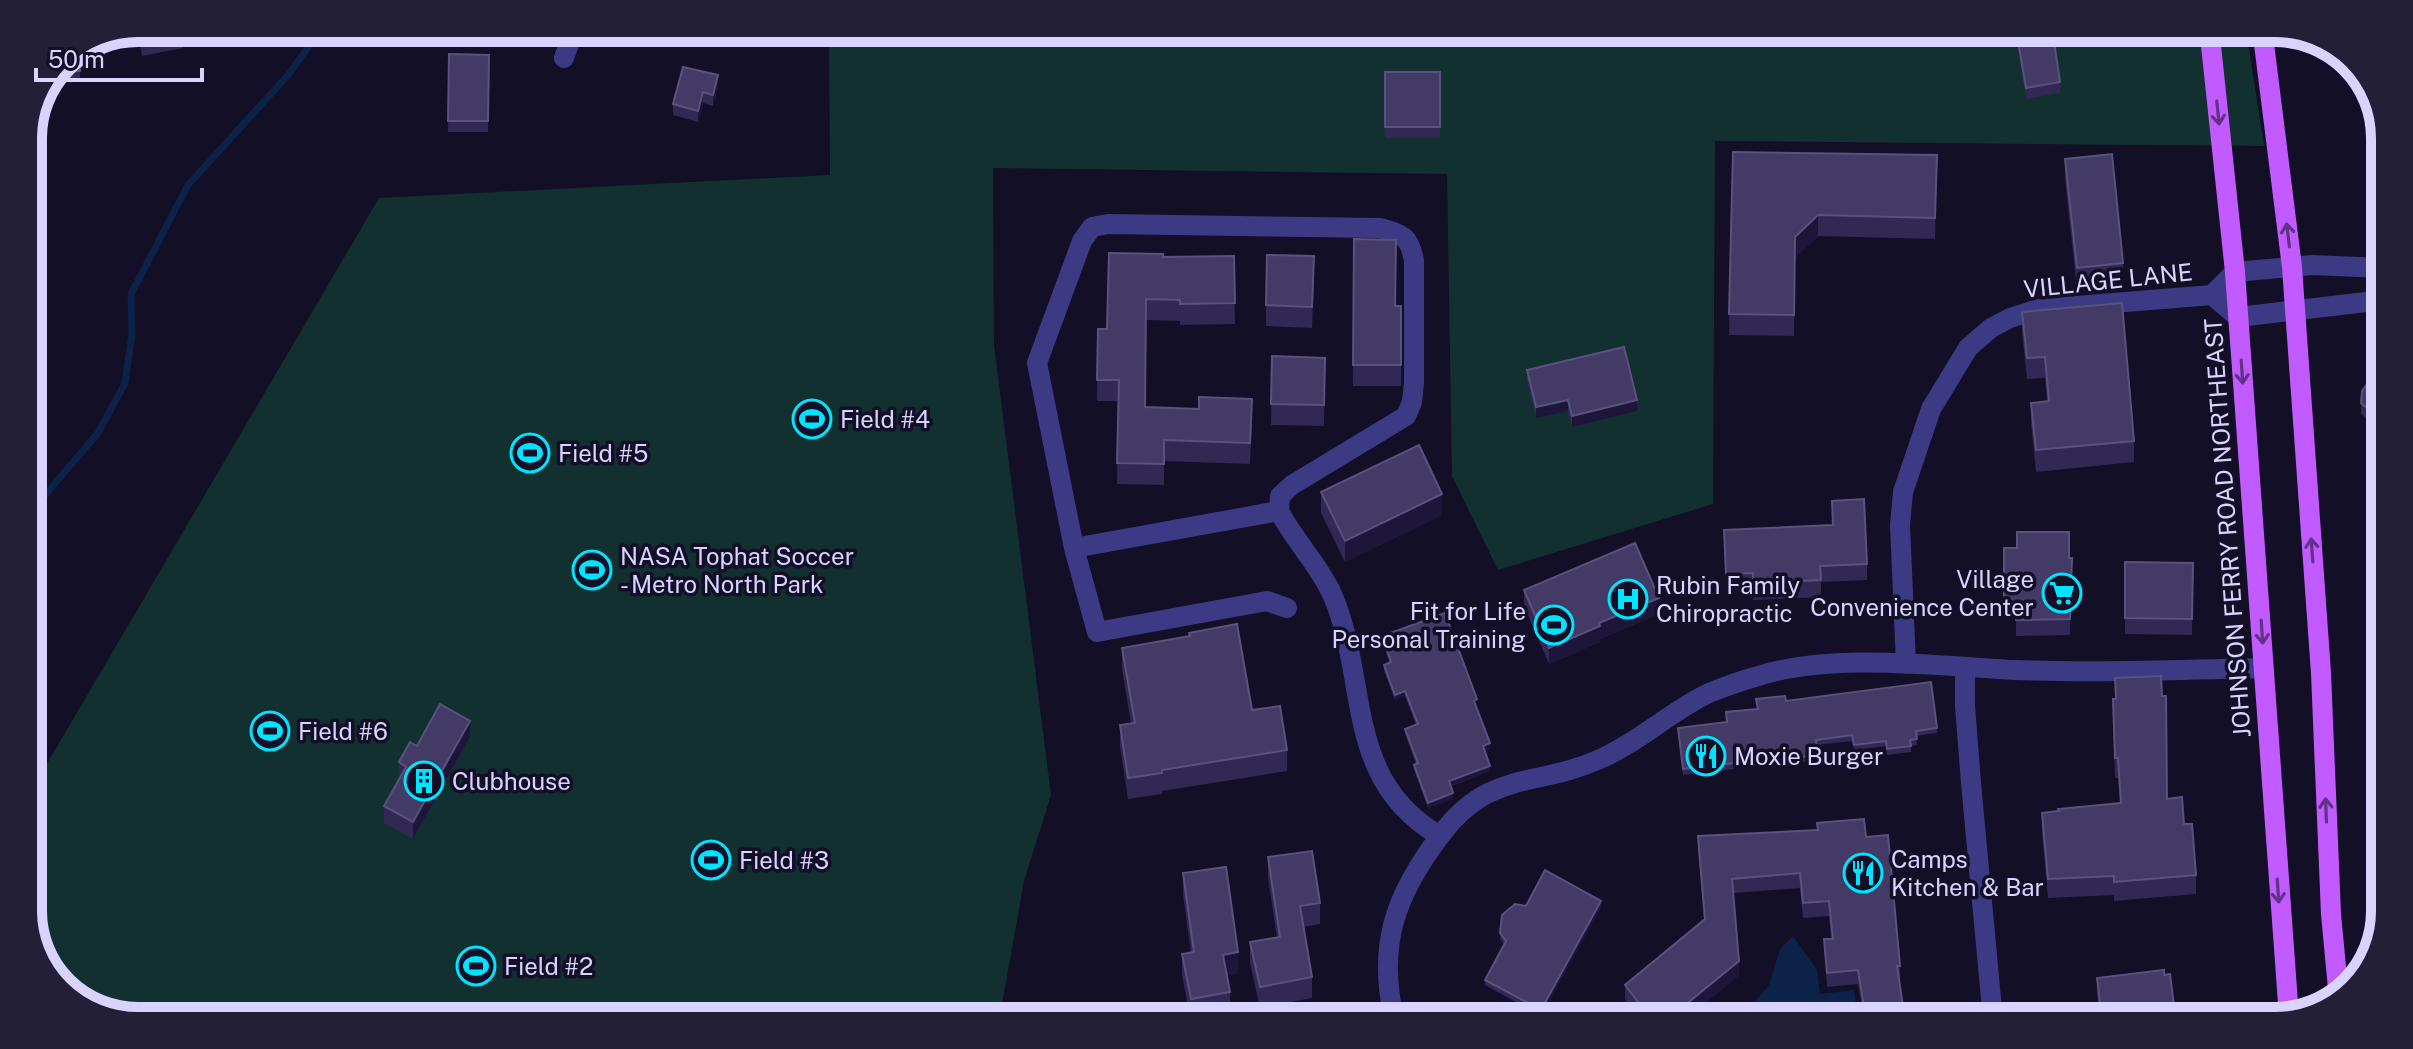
<svg xmlns="http://www.w3.org/2000/svg" width="2413" height="1049" font-family="'Public Sans',sans-serif">
<style>
.green{fill:#12302f}
.water{fill:#0c2248}
.lines{fill:none;stroke-linecap:round;stroke-linejoin:round}
.stream{stroke:#0c2248;stroke-width:7}
.street{stroke:#3d3a85;stroke-width:20}
.primary{stroke:#c25bff;stroke-width:20}
.wall{fill:#312854}
.shaded-wall{fill:#1d163a}
.building{fill:#433a66;stroke:#5a527e;stroke-width:2}
.oneway{stroke:#623188}
.labels{text-anchor:middle;dominant-baseline:central;stroke-width:7;stroke-linejoin:round;paint-order:stroke}
.street-label{font-size:24px;fill:#d9d4ff;stroke:#130f26}
.poi-label{font-size:24px;fill:#d9d4ff;stroke:#130f26;text-anchor:start}
.rim{fill:none;stroke:#d9d4ff;stroke-width:10}
</style>
<rect width="100%" height="100%" fill="#130f26"/>
<path class="green" d="M829,31L2247,36L2264,146L1715,141L1713,504L1498,570L1452,476L1447,174L993,168L994,345L1051,795L1024,881L1000,1016L97,1013L51,977L28,918V796L379,198L830,175Z"/>
<path class="water" d="M1793,936L1817,970L1820,994L1854,990L1858,1019H1740L1769,985L1780,949Z"/>
<g class="lines">
<path class="stream" d="M28,515L98,433L125,383L132,334L131,294L188,185L289,74L321,29"/>
<path class="street" d="M564,58L574,30
M2212,295L2235,272L2312,265L2383,268
M2212,295L2238,317L2383,300
M1074,548L1279,511
M1287,608L1267,601L1097,632L1074,548L1037,363L1082,241L1092,227L1108,224L1380,228C1402,234 1410,236 1414,261V383L1412,402L1406,416L1292,485L1280,496L1279,511C1294,540 1319,565 1332,594C1370,681 1342,779 1440,836C1489,769 1536,788 1600,759C1639,742 1671,711 1709,693C1724,687 1740,681 1755,677C1830,652 1936,666 2015,670C2098,673 2182,670 2264,668
M1906,664L1900,525L1903,492L1931,409L1968,348L1991,328L2010,318L2039,309L2212,295
M1965,667V706L1971,783L1993,1020
M1394,1018C1377,944 1396,894 1440,836"/>
<path class="primary" d="M2210,36L2235,272L2289,1017
M2263,36L2292,267L2321,673L2331,914L2339,999"/>
</g>
<path class="wall" d="M138,28H188L182,29L183,48L142,56L137,29Z
M2016,35H2045L2046,42L2060,82V93L2026,99Z
M105,42L104,65H80V82H51L61,60Z
M449,54L489,55L488,132H448Z
M1385,72H1440V138H1385Z
M718,86L713,106L703,103L698,122L673,115V104Z
M1733,152L1937,155L1935,239L1818,236L1795,258L1794,336L1729,335Z
M2065,159L2123,263V284L2077,289L2065,180Z
M1354,239L1395,306H1401V386H1353Z
M1234,256L1235,324L1180,325V321L1146,320L1145,407L1252,420L1250,464L1164,461V485L1117,484L1118,401H1097L1098,329H1107L1163,257Z
M1314,277L1312,328L1266,326V305Z
M2022,312L2134,441V462L2036,472L2031,424V403L2047,401L2045,378L2027,379L2022,333Z
M1272,356L1325,358L1324,426L1271,425Z
M2382,367V432L2361,414V403Z
M1527,370L1637,411L1572,427L1568,411L1536,418L1527,381Z
M2382,451L2381,549H2379L2374,462Z
M1321,492L1442,515L1345,562L1321,513Z
M1832,501L1867,564V580L1821,582V597L1753,600V589L1726,590L1724,530L1832,525Z
M2004,548L2072,558L2070,635L2016,636V618L2004,619Z
M2125,562L2193,563L2192,635L2125,634Z
M1524,590L1659,614L1600,639V642L1549,664L1524,606Z
M1382,636L1477,705H1475L1490,749L1484,751L1490,771L1451,786L1453,799L1428,808L1414,770V765L1416,764L1405,734V729L1416,725L1405,696L1395,700L1384,671V665L1390,663L1382,642Z
M1122,648L1252,710L1287,750V771L1162,791V794L1128,799L1120,746V725L1131,724L1122,669Z
M2115,678L2167,799L2184,824L2196,875V894L2114,901V895L2048,898L2042,832V813L2120,803L2118,778H2115L2113,719V699H2115Z
M1756,699L1786,701L1937,728V733L1916,736L1917,745L1911,746V752L1887,755L1886,746L1854,750L1852,741L1817,745L1818,760L1786,764L1785,757L1742,762V765L1734,766V769L1683,775L1678,728L1727,722L1726,712L1757,709Z
M470,737L413,839L384,823V806L399,779V762L417,746Z
M1698,836L1866,837L1900,966V981L1905,1020L1864,1019L1858,984L1827,987L1824,939H1831L1829,916L1803,918L1800,888L1734,893L1739,975L1686,1019H1639L1625,999V985L1704,920L1698,851Z
M1268,857L1320,903V924L1303,927L1312,977V998L1260,1008L1250,963V942L1277,938L1268,878Z
M1183,873L1238,973L1227,975L1230,992V1013L1208,1017H1190L1182,975V954L1191,953L1183,894Z
M1526,906L1601,907L1541,1016L1485,985V980L1504,944L1500,939L1502,915Z
M2097,978L2176,1021L2100,1020L2097,994Z"/>
<path class="shaded-wall" d="M718,75V86L713,106V95Z
M703,92V103L698,122V111Z
M1818,215V236L1795,258L1794,336L1795,237Z
M1568,400V411L1536,418V407Z
M1637,400V411L1572,427V416Z
M1442,494V515L1345,562V541Z
M1659,598V614L1600,639V642L1549,664V648L1599,623Z
M1405,691V696L1395,700V695Z
M470,721V737L413,839V822Z
M1490,743V749L1483,751V746Z
M1490,766V771L1449,786V781Z
M1453,793V799L1428,808V803Z
M1601,901V907L1541,1016V1010Z
M1238,952V973L1223,976V955Z
M1739,961V975L1686,1019H1668Z"/>
<path class="building" d="M139,28H182L183,37L142,45Z
M2017,35H2045L2046,42L2054,41L2060,82L2026,88Z
M105,42L104,54H80V71H56L61,60Z
M449,54L489,55L488,121H448Z
M683,67L718,75L713,95L703,92L698,111L673,104Z
M1385,72H1440V127H1385Z
M1733,152L1937,155L1935,218L1818,215L1795,237L1794,315L1729,314Z
M2112,154L2123,263L2077,268L2065,159Z
M1354,239L1396,240L1395,306H1401V365H1353Z
M1109,253L1163,254V257L1234,256L1235,303L1180,304V300L1146,299L1145,407L1199,409V397L1252,399L1250,443L1164,440V464L1117,463L1119,380H1097L1098,329H1107Z
M1267,255L1314,256L1312,307L1266,305Z
M2122,303L2134,441L2036,450L2031,403L2049,401L2045,357L2027,358L2022,312Z
M1624,347L1637,400L1572,416L1568,400L1536,407L1527,370Z
M1272,356L1325,358L1324,405L1271,404Z
M2380,366L2382,367V421L2361,403L2362,391Z
M1419,445L1442,494L1345,541L1321,492Z
M2374,451H2382L2381,538H2379Z
M1864,499L1867,564L1820,566L1821,580L1753,583V573L1726,574L1724,530L1833,525L1832,501Z
M2017,532H2069V558H2072L2070,619L2016,620V602L2004,603V548H2017Z
M1635,543L1659,598L1599,623L1600,626L1549,648L1524,590Z
M2125,562L2193,563L2192,619L2125,618Z
M1445,613L1477,699L1474,701L1490,743L1483,746L1490,766L1449,781L1453,793L1428,803L1414,765L1418,763L1405,729L1418,724L1405,691L1395,695L1384,665L1391,662L1382,636Z
M1237,624L1252,710L1280,706L1287,750L1162,770V773L1128,778L1120,725L1135,723L1122,648L1190,636L1189,633Z
M2161,676L2162,696H2166L2167,799L2182,797L2184,824H2192L2196,875L2114,882V876L2048,879L2042,813L2059,811L2058,809L2121,803L2118,758H2115L2113,699H2116L2115,678Z
M1931,682L1937,728L1916,731L1917,739L1910,740L1911,746L1887,749L1886,741L1854,745L1852,735L1816,740L1818,755L1786,759L1785,751L1741,756L1742,759L1734,760V763L1683,769L1678,728L1727,722L1726,712L1758,709L1756,699L1785,696L1786,701Z
M440,704L470,721L413,822L384,806L406,767L399,762L410,742L417,746Z
M1864,819L1866,837L1888,835L1900,966H1897L1905,1020L1866,1019L1858,970L1827,973L1824,939H1833L1829,901L1803,903L1800,873L1732,879L1739,961L1668,1019H1651L1625,985L1705,919L1698,836L1818,830L1817,823Z
M1312,851L1320,903L1300,906L1312,977L1260,987L1250,942L1280,937L1268,857Z
M1226,867L1238,952L1223,955L1230,992L1191,999L1182,954L1194,952L1183,873Z
M1545,870L1601,901L1541,1010L1485,980L1506,941L1500,933L1502,915L1515,904L1526,906Z
M2164,970V975L2170,974L2176,1021L2102,1020L2097,978Z
M1605,1015L1606,1018H1592Z"/>
<defs><path id="oneway-shaft" d="M-6 0H5M1.5-3L5.5 0L1.5 3" fill="none" stroke-width="1.6" stroke-linecap="round" stroke-linejoin="round" transform="scale(2)"/></defs>
<g class="oneway">
<use href="#oneway-shaft" transform="translate(2218 113) rotate(84)"/>
<use href="#oneway-shaft" transform="translate(2288 235) rotate(-97)"/>
<use href="#oneway-shaft" transform="translate(2242 372) rotate(86)"/>
<use href="#oneway-shaft" transform="translate(2312 550) rotate(-94)"/>
<use href="#oneway-shaft" transform="translate(2262 632) rotate(86)"/>
<use href="#oneway-shaft" transform="translate(2326 810) rotate(-92)"/>
<use href="#oneway-shaft" transform="translate(2278 891) rotate(86)"/>
</g>
<defs>
<symbol id="stadium-ring" viewBox="-11 -11 22 22"><circle r="9.5" fill="#130f26" stroke="#00e5ff" stroke-width="1.5"/><path d="M0-5a6.5 5 0 1 0 0 10a6.5 5 0 1 0 0-10ZM-3.5-1.8h7v3.6h-7Z" fill="#00e5ff"/></symbol>
<symbol id="supermarket-ring" viewBox="-11 -11 22 22"><circle r="9.5" fill="#130f26" stroke="#00e5ff" stroke-width="1.5"/><path d="M-6-5.5h2.5l.6 2H6L4.5 2H-2.5L-4.4-4H-6ZM-1.5 3.2a1.3 1.3 0 1 0 .1 0ZM3 3.2a1.3 1.3 0 1 0 .1 0Z" fill="#00e5ff"/></symbol>
<symbol id="hospital-ring" viewBox="-11 -11 22 22"><circle r="9.5" fill="#130f26" stroke="#00e5ff" stroke-width="1.5"/><path d="M-5-5h3v3.5h4V-5h3V5h-3V1.5h-4V5h-3Z" fill="#00e5ff"/></symbol>
<symbol id="restaurant-ring" viewBox="-11 -11 22 22"><circle r="9.5" fill="#130f26" stroke="#00e5ff" stroke-width="1.5"/><path d="M-5-6h1v4h1v-4h1v4h1v-4h1v5L-1.5 .5V6h-2V.5L-5-1ZM5-6V6H3V1.5H1.5Q1.5-4 5-6Z" fill="#00e5ff"/></symbol>
<symbol id="building-ring" viewBox="-11 -11 22 22"><circle r="9.5" fill="#130f26" stroke="#00e5ff" stroke-width="1.5"/><path d="M-4-6H4V6H1V3H-1V6H-4ZM-2.5-4.3h1.7v1.8h-1.7ZM.8-4.3h1.7v1.8H.8ZM-2.5-1h1.7V.8h-1.7ZM.8-1h1.7V.8H.8Z" fill="#00e5ff"/></symbol>
</defs>
<g fill-rule="evenodd">
<use href="#stadium-ring" x="790" y="397" width="44" height="44"/>
<use href="#stadium-ring" x="508" y="431" width="44" height="44"/>
<use href="#stadium-ring" x="570" y="548" width="44" height="44"/>
<use href="#supermarket-ring" x="2040" y="571" width="44" height="44"/>
<use href="#hospital-ring" x="1606" y="577" width="44" height="44"/>
<use href="#stadium-ring" x="1532" y="603" width="44" height="44"/>
<use href="#stadium-ring" x="248" y="709" width="44" height="44"/>
<use href="#restaurant-ring" x="1684" y="734" width="44" height="44"/>
<use href="#building-ring" x="402" y="759" width="44" height="44"/>
<use href="#stadium-ring" x="689" y="838" width="44" height="44"/>
<use href="#restaurant-ring" x="1841" y="851" width="44" height="44"/>
<use href="#stadium-ring" x="454" y="944" width="44" height="44"/>
</g>
<g class="labels">
<g class="street-label">
<text transform="translate(2108 280) rotate(-6)">VILLAGE LANE</text>
<text transform="translate(2227 528) rotate(-94)">JOHNSON FERRY ROAD NORTHEAST</text>
</g>
<g class="poi-label">
<text x="840" y="419">Field #4</text>
<text x="558" y="453">Field #5</text>
<text x="620" y="556">NASA Tophat Soccer<tspan x="620" dy="28">- Metro North Park</tspan></text>
<text x="2034" y="579" text-anchor="end">Village<tspan x="2034" dy="28">Convenience Center</tspan></text>
<text x="1656" y="585">Rubin Family<tspan x="1656" dy="28">Chiropractic</tspan></text>
<text x="1526" y="611" text-anchor="end">Fit for Life<tspan x="1526" dy="28">Personal Training</tspan></text>
<text x="298" y="731">Field #6</text>
<text x="1734" y="756">Moxie Burger</text>
<text x="452" y="781">Clubhouse</text>
<text x="1891" y="859">Camps<tspan x="1891" dy="28">Kitchen &amp; Bar</tspan></text>
<text x="739" y="860">Field #3</text>
<text x="504" y="966">Field #2</text>
</g>
</g>
<path d="M0 0H2413V1049H0ZM138 42H2275A96 96 0 0 1 2371 138V911A96 96 0 0 1 2275 1007H138A96 96 0 0 1 42 911V138A96 96 0 0 1 138 42Z" fill="#231f37" fill-rule="evenodd"/>
<path class="rim" d="M138 42H2275A96 96 0 0 1 2371 138V911A96 96 0 0 1 2275 1007H138A96 96 0 0 1 42 911V138A96 96 0 0 1 138 42Z"/>
<path d="M36 68v12h166v-12" fill="none" stroke="#d9d4ff" stroke-width="4"/>
<text x="48" y="68" font-size="24" fill="#d9d4ff" stroke="#130f26" stroke-width="6" paint-order="stroke">50 m</text>
</svg>
